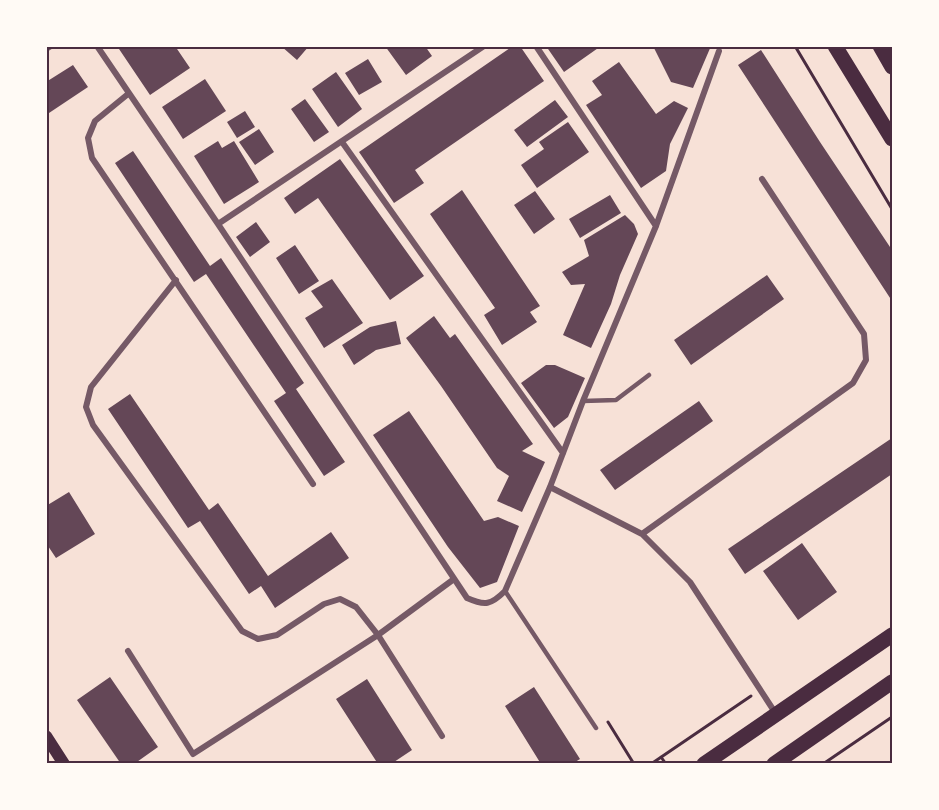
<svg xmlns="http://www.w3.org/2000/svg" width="939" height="810" font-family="'Source Sans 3',sans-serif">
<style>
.building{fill:#644757}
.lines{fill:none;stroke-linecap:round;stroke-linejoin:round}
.path{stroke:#4a2c40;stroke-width:3}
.service{stroke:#755966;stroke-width:4.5}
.minor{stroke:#755966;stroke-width:6}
.secondary{stroke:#4a2c40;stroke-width:12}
.primary{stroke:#4a2c40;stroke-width:15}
.neatline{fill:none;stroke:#4a2c40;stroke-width:2}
</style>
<rect width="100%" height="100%" fill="#f7e1d7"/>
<path class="building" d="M117,46H175L190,68L150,95Z
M281,46H309L297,60Z
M385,46H425L432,56L406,75Z
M513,46H520L544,81L415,170L424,183L394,203L359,152Z
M546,46H601L564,72Z
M653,46H711L693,88L671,82Z
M761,50L820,142L892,250V301L738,65Z
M368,59L382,82L359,95L345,73Z
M619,62L656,114L674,101L688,108L670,144L666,171L641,188L586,105L602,95L592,81Z
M73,65L88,87L46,115V82Z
M336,72L362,109L338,127L312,89Z
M205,79L226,111L183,139L162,107Z
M305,99L329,132L314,142L291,109Z
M555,100L568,117L527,147L514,130Z
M245,111L255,127L237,138L227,122Z
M568,122L589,152L537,188L521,165L544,149L539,142Z
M259,129L274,152L255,165L239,142Z
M218,141L222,148L234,141L259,182L224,204L194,156Z
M133,151L210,266L221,258L304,383L296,389L345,462L324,476L274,401L286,393L206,274L194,282L115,163Z
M340,159L424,276L390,300L318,198L295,214L284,198Z
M462,190L540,306L530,312L537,322L502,345L484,315L495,308L430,214Z
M535,191L555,219L534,234L514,205Z
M610,195L621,213L580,238L569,219Z
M625,215L634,224L638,234L620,275L611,304L591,348L563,335L585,284L571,285L562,272L589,256L584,240Z
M256,222L270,242L250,257L236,237Z
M295,245L319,281L299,294L276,258Z
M767,275L784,299L691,365L674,340Z
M332,279L363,323L324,348L305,318L323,307L311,291Z
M434,316L450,338L455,334L533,444L522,451L545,462L522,512L497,501L509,476L497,468L441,386L406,338Z
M396,321L401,344L376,350L354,365L342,345L370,327Z
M546,365H555L585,378L568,417L554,428L521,383Z
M130,394L209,510L218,503L268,576L331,532L349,558L275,608L261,586L249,594L200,521L188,528L108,409Z
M699,401L713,421L615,490L600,470Z
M409,411L484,521L498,517L519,526L497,582L480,588L448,547L373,435Z
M892,438V474L745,574L728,549Z
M69,492L95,534L56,558L46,543V506Z
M802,543L837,592L798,620L763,571Z
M110,677L158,747L134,764H121L77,700Z
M367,679L412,750L391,764H378L336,699Z
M534,687L580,759L572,764H541L505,706Z"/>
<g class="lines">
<path class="path" d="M795,46L892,209
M608,722L634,764
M661,757L666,764
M651,764L751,696
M823,764L892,717
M892,764V763"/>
<path class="service" d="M583,401L616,400L649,375
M505,591L596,728"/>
<path class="minor" d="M97,46L218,224L467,598C485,606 491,605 505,591L550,487L583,401L656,226L719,51
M536,46L656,226
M46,49L51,46
M128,94L95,121L88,138L92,158L313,484
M342,142L563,453
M218,224L484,46
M176,280L91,387L86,407L93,425L242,631L258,639L277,635L324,604L340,599L356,607L378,635L442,736
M550,487L642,534L690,582L776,714
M642,534L853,383L866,360L864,334L762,179
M128,651L193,754L378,635L454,579"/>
<path class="secondary" d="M46,736L64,764"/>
<path class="primary" d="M835,46L892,139
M880,46L892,67
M704,764L892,635
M774,764L892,682"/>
</g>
<rect width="939" height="810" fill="none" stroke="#fffaf5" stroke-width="96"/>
<rect x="48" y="48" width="843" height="714" class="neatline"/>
</svg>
